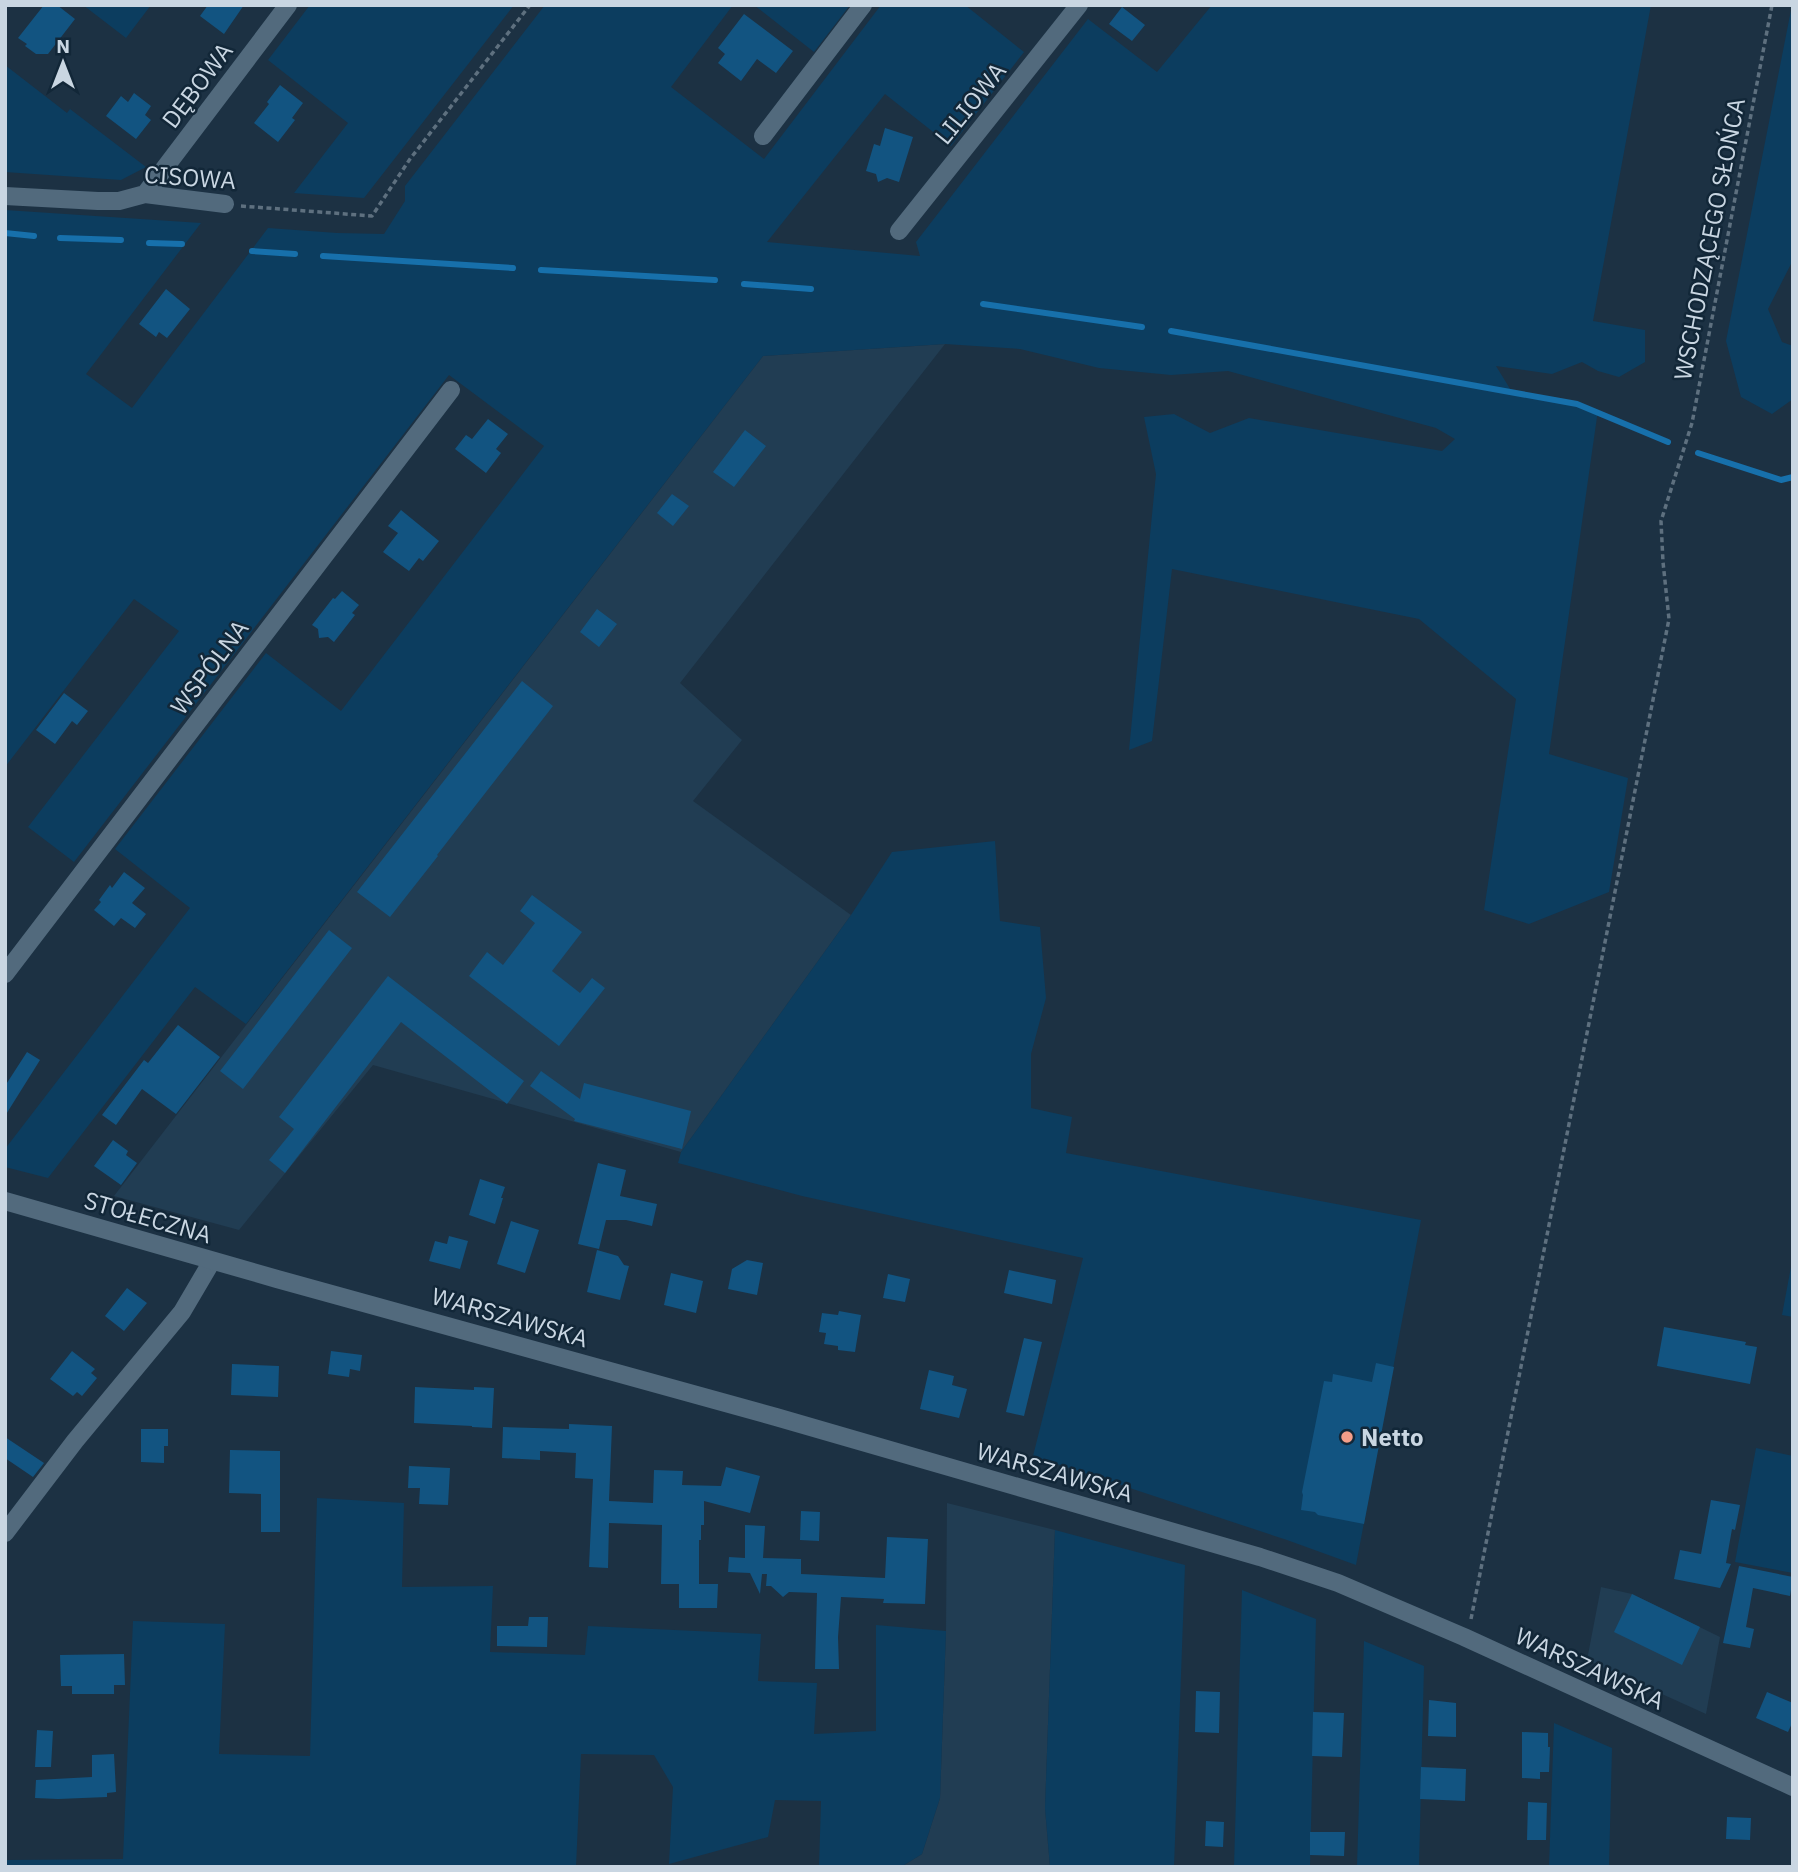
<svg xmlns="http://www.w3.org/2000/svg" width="1798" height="1872" font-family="'IBM Plex Sans',sans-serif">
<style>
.built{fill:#213d53}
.green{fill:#0c3d5f}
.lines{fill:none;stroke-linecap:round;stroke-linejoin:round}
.stream{stroke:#1770ab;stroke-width:6}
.building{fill:#125481}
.path{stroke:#5e707f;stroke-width:3.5;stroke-dasharray:5 3.5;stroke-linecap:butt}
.minor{stroke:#526a7d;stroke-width:18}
.secondary{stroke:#526a7d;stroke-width:18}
.poi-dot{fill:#f49e89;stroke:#122738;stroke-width:2.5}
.labels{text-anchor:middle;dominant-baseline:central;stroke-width:5;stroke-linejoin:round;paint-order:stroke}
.street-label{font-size:24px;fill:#c9d6e2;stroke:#122738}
.poi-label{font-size:24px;font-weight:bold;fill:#c9d6e2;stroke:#122738;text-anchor:start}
</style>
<rect width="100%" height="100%" fill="#1c3143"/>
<path class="built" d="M945,344L680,683L742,740L693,801L851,915L681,1152L373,1065L239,1230L114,1196L763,356Z
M947,1503L1055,1530L1045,1808L1050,1867H901L922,1854L940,1798L946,1631Z
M1601,1587L1632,1594L1720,1637L1706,1714L1587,1660Z"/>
<path class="green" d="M83,5H151L126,38Z
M310,5H433L435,7L437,5H514L364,198L294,193L348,123L268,60Z
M545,5H733L671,87L764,159L881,5H965L1024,52L951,146L885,94L767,242L920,256L916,242L1088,19L1157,72L1212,5H1651L1593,321L1645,330V362L1619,377L1598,371L1582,362L1552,374L1496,366L1512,392L1598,410L1549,754L1628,778L1609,892L1529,924L1484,910L1516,699L1419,619L1172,569L1152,741L1129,750L1156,474L1144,417L1174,414L1210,433L1249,418L1442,451L1455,439L1436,428L1228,371L1171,375L1099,368L1020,349L945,344L763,356L246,1024L195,987L48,1178L5,1167V1149L190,908L115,849L266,653L341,711L544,446L449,375L74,862L28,827L179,631L134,599L5,767V210L201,223L86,374L132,408L268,228L337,233L384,234L405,201V186Z
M754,5H850L814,52Z
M1792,5L1793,260L1768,309L1782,342L1793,346V399L1772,414L1741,397L1726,341Z
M5,65L67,113L70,109L146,167L121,180L5,172Z
M995,841L1000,921L1040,927L1046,998L1031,1054V1108L1072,1117L1066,1153L1421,1220L1356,1565L1287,1540L1033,1456L1083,1258L802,1196L678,1163L681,1152L851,915L892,852Z
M1793,1256V1317L1782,1315Z
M1756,1448L1793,1456V1573L1735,1562Z
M317,1498L404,1503L402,1587L493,1586L490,1652L585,1655L588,1626L761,1634L758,1681L817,1683L814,1734L876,1731V1625L946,1631L940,1798L922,1854L901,1867H819L821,1801L775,1800L768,1837L669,1864L673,1787L654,1755L581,1754L576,1867H5V1860L123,1859L133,1621L225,1624L219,1754L310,1756Z
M1055,1530L1185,1565L1174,1867H1050L1045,1808Z
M1242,1590L1316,1619L1310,1867H1234Z
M1364,1641L1424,1666L1419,1867H1357Z
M1554,1723L1612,1748L1609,1867H1549Z"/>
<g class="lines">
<path class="stream" d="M5,233L34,236
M60,238L121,240
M149,243L182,244
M252,251L295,254
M323,256L513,268
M541,270L715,280
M744,284L811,289
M983,304L1142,327
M1171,331L1577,404L1668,442
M1698,453L1781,480L1793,477"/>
</g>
<path class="building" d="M44,5H57L75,19L48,54H36L25,46L27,44L18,38Z
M208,5H244L224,34L200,16Z
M1122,7L1145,25L1132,41L1109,24Z
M744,14L793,51L776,73L757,59L741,81L718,63L725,54L718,48Z
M280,85L303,103L292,118L295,120L278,142L254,123L269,104L267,102Z
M134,93L151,106L145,115L151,120L136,139L106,116L121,96L128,102Z
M885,128L913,137L899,182L887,178L878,182L876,174L866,171L874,144L880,146Z
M166,289L190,309L167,338L159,332L156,337L139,324Z
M488,419L508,434L496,449L501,453L486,473L455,449L466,435L472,439Z
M745,430L766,446L734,487L713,472Z
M672,494L689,506L673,526L657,513Z
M401,510L439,541L423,561L419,558L409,571L383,552L398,533L388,526Z
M342,591L359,605L352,613L355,615L334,642L328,637L319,638L318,629L312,625L333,598L335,599Z
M597,609L617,624L599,647L580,632Z
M522,681L553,706L437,855L438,856L390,917L357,892Z
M64,693L88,711L77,725L72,721L55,744L36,730Z
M124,872L145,888L132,903L146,914L135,928L121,918L114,926L94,910L101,902L99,900L110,885L112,888Z
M532,895L582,932L552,971L580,993L592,978L605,988L559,1046L469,976L487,952L503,965L535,923L520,911Z
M329,930L352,948L243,1089L220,1071Z
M388,976L524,1081L507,1104L401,1022L285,1173L269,1160L294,1129L279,1117Z
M178,1025L220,1057L176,1114L142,1089L116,1125L102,1115L144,1060L148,1063Z
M27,1052L40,1060L5,1116V1086Z
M541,1071L580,1099L584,1083L691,1111L682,1149L574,1121L575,1119L530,1086Z
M113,1140L128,1151L126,1155L137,1163L121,1185L94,1166Z
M598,1163L626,1170L620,1196L657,1204L652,1226L626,1220H606L599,1249L578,1244Z
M480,1179L505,1187L501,1198H503L495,1224L469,1215Z
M511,1221L539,1230L525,1273L497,1264Z
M449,1236L468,1241L460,1269L429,1261L435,1241L447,1244Z
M597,1250L618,1256L624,1265L629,1266L620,1300L587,1292Z
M747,1260L763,1263L757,1295L728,1289L732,1269Z
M1009,1270L1056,1280L1052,1304L1004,1293Z
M671,1273L703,1281L696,1313L664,1305Z
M888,1274L910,1279L905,1302L883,1298Z
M127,1288L147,1303L124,1331L105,1316Z
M839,1311L861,1315L855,1352L838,1350V1346L824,1344L826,1333L819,1332L822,1313L838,1315Z
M1664,1327L1746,1342L1745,1345L1757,1347L1750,1384L1657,1366Z
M1024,1338L1042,1342L1024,1416L1006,1412Z
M72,1351L95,1369L91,1373L97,1378L82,1396L77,1392L73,1396L50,1379Z
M331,1351L362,1355L360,1371L350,1369L349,1377L328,1374Z
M1376,1363L1394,1367L1364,1524L1318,1515L1315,1512L1301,1510L1303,1495L1302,1492L1324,1381L1332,1382L1333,1374L1372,1382Z
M232,1364L279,1366L278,1397L231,1395Z
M929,1370L954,1376L952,1385L967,1389L959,1418L920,1409Z
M415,1387L474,1390V1387L494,1388L492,1428L472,1427V1426L414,1423Z
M569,1424L612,1426L609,1501L653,1503L654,1470L683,1471L682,1485L721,1486L726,1467L760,1476L750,1513L704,1501V1525H701V1540H699V1584H718L717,1608H679V1584H661L662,1525L609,1523L608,1568L589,1567L593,1479L575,1478L576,1453L540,1451V1460L502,1458L503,1427L569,1429Z
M141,1429H168V1446H164V1463L141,1462Z
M5,1437L44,1463L33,1477L5,1458Z
M230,1450L280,1451V1532H261V1494L229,1493Z
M409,1466L450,1468L448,1505L419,1504L420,1488H408Z
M1711,1500L1740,1505L1735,1530L1732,1529L1726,1563L1731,1564L1720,1588L1674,1579L1680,1550L1701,1554Z
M801,1511L820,1512L819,1541L800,1540Z
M745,1525L765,1526L763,1558L801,1559V1574L885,1578L887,1537L928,1539L925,1604L883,1603L884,1599L841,1597L838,1637L839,1669H815L817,1593L789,1592L783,1597L771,1586H766L767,1574H762L760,1594L750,1573L728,1572L729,1557L745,1558Z
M1739,1566L1793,1577L1790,1596L1753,1588L1746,1627L1754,1629L1750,1648L1723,1643Z
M1632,1594L1700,1627L1682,1665L1614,1632Z
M529,1617H548L547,1647L497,1646V1626H528Z
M124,1654L125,1685H114V1694H72V1686H61L60,1655Z
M1196,1691L1220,1692L1219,1733L1195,1732Z
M1767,1692L1793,1703V1721L1788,1732L1756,1718Z
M1429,1700L1456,1703V1737L1428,1736Z
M1313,1712L1344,1713L1342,1757L1312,1756Z
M37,1730L53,1731L51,1767H35Z
M1522,1732L1548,1733V1747H1550L1549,1772H1540V1779L1522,1778Z
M114,1754L116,1792L107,1793V1797L58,1799L35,1798L36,1780L92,1777V1755Z
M1421,1767L1466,1769L1465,1801L1420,1799Z
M1528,1802L1547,1803L1546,1840H1527Z
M1727,1817L1751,1818L1750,1840L1726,1839Z
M1206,1821L1224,1822L1223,1847L1205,1846Z
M1310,1832H1345L1344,1856L1310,1855Z"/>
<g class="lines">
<path class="path" d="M241,206L372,216L410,159L530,5
M1471,1619L1669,619L1663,562L1661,521L1692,423L1772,5"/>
<path class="minor" d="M763,136L863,5
M145,194L288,5
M5,196L98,201H119L145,194L225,204
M899,231L1079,5
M5,974L451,390
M5,1533L75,1441L182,1312L212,1261"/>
<path class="secondary" d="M5,1201L277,1279L776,1417L1260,1557L1338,1583L1464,1637L1793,1787"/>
</g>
<circle class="poi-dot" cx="1347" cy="1437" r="7"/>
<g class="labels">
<g class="street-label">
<text transform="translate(197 85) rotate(-53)">DĘBOWA</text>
<text transform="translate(970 103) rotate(-51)">LILIOWA</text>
<text transform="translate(190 177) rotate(4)">CISOWA</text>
<text transform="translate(1709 239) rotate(-79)">WSCHODZĄCEGO SŁOŃCA</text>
<text transform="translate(209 667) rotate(-53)">WSPÓLNA</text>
<text transform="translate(148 1217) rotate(16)">STOŁECZNA</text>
<text transform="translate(510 1317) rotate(16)">WARSZAWSKA</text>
<text transform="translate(1055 1472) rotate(16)">WARSZAWSKA</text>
<text transform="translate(1590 1668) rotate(25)">WARSZAWSKA</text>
</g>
<g class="poi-label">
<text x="1361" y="1437">Netto</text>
</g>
</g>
<rect width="1798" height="1872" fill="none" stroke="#c9d6e2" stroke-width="14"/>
<g transform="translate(63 63)" stroke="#122738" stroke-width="5" paint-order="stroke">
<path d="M0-5L12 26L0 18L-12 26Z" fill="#c9d6e2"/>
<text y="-10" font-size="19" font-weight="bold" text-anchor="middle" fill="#c9d6e2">N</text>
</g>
</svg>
